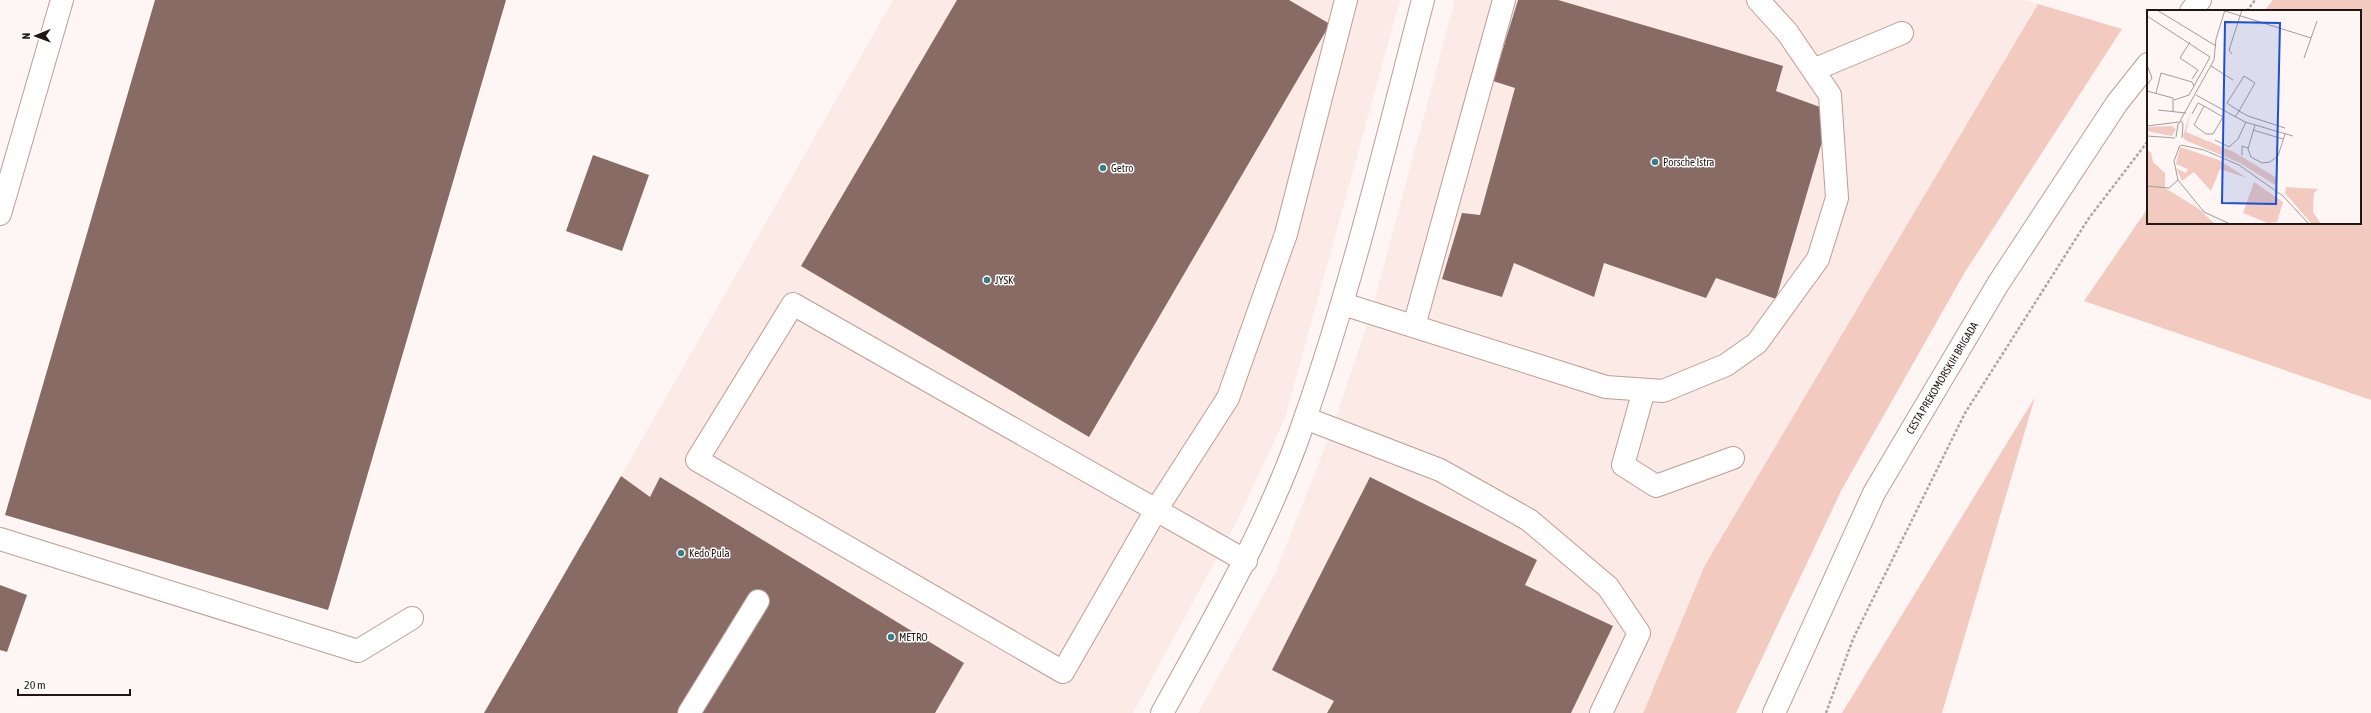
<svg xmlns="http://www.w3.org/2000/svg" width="2371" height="713" font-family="'Asap Condensed',sans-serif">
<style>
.built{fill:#fbeae5}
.green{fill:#f3cac0}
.building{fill:#886b64}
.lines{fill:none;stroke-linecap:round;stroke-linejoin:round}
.minor-casing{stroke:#bc9d95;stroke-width:24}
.major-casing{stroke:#bc9d95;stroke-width:24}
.path{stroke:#afa6a4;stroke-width:2.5;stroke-dasharray:3 2;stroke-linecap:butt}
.minor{stroke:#fff;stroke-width:22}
.major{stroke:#fff;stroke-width:22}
.poi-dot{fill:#377f85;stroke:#fff;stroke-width:1.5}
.labels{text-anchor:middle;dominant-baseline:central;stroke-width:3;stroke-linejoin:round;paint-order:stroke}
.poi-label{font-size:11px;fill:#211613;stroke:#fff;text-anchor:start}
.street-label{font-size:11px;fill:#211613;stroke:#fff}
.inset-road{fill:none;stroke:#a59c9a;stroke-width:1}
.view{fill:#1d4ed8;fill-opacity:0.15;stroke:#1d4ed8;stroke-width:2}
.inset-edge{fill:none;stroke:#211613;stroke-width:2}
</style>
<rect width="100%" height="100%" fill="#fdf6f4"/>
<path class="built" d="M893,0H1400L1285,418L1238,519L1133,713H812L877,610L660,477L650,497L621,476Z
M1455,0H2023L2038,4L1705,565L1643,713H1198L1274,576L1330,435L1372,310Z"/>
<path class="green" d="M2273,0H2371V400L2084,301L2148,208V223H2360V11H2264Z
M2038,4L2122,29L1965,272L1842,489L1736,713H1643L1705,565Z
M2035,397L1942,713H1842Z"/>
<path class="building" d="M155,0H506L328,610L5,515Z
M957,0H1289L1330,24L1089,437L801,266Z
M1518,0H1558L1783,66L1776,91L1831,111L1776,299L1716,278L1706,298L1604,263L1594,297L1514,263L1502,297L1442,279L1462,213L1480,215L1515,88L1493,81Z
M593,155L649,175L622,251L566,231Z
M621,476L650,497L660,477L964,663L935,713H484Z
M1370,477L1537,560L1525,585L1613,626L1571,713H1327L1334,701L1272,670Z
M0,585L27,595L7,652L0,650Z"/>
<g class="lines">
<defs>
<path id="minor" d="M1813,70L1902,33
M0,214L62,0
M1343,304L1606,387L1663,391L1726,365L1757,343L1818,259L1837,198L1830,95L1787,32L1758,0
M1414,326L1504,0
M1644,390L1623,465L1656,486L1733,458
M1305,418L1440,470L1529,520L1608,587L1639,633L1601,713
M0,539L358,651L412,618
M1246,561L793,304L697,460L1063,672L1156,510L1228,398L1286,234L1346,0
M689,713L758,601
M1162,713C1214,619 1268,526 1303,424C1352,285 1386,142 1423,0"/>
<path id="major" d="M2191,11L2200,0
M1774,713L1874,493L1998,284L2117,103L2148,64"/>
</defs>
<use href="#minor" class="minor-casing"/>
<use href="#major" class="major-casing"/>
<path class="path" d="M2247,11L2255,0
M1826,713L1853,639L1965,413L2089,218L2148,141"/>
<use href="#minor" class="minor"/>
<use href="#major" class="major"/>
</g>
<g class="poi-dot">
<circle cx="1655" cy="162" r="4"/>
<circle cx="1103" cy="168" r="4"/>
<circle cx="987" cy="280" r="4"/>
<circle cx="681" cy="553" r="4"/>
<circle cx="891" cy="637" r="4"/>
</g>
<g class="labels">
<g class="poi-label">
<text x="1663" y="162">Porsche Istra</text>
<text x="1111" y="168">Getro</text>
<text x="995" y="280">JYSK</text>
<text x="689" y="553">Kedo Pula</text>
<text x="899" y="637">METRO</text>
</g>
<g class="street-label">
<text transform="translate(1942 378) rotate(-59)">CESTA PREKOMORSKIH BRIGADA</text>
</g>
</g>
<g transform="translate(2147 10)">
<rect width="214" height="214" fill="#fdf6f4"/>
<path d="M44,101L39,122L87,142L130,168L128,175L93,153L38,130L36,126ZM25,116L29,119L25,126L0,121V117ZM33,137L72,150L100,168L73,159L64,181L47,162L35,171L29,158L39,163L41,159L29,154ZM0,141L4,142L6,152L18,163V178L52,199L68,214H0ZM107,172L136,192L130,212L121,213L96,203ZM139,177L171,179L167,183L166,202L174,214H165L138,183Z" fill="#f3cac0"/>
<path class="inset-road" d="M10,0L69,36M78,1L164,28M0,6L63,47L47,76M43,32L33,48L51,60L45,69M85,44L82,40L95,0M157,48L170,11M0,55L5,68L0,75M64,56L86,70M0,81L26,88V101M9,83L14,63L45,72L47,76L42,85L27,90M49,85L98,112L146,126M11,100L39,103M45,104L51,93L57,96L76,107L66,124H59L47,115L57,96M88,107L92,101L108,73L97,66L80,93L92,101L101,106L138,118M33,111L67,50L69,29L78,0M108,115L101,139L104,147L115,153L123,152L131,146L138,124M0,116L32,112M106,120L136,129M0,126L28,128M29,127L31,114L34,111L36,114L35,128M68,130L82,137L91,129L99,112M33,135L27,151L31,170L57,202L83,214M34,135L57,140L92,155L136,186L162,214M95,145V136L101,138M0,176L22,178L31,170"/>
<path class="view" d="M78,12L133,13L129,194L75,193Z"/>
<rect width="214" height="214" class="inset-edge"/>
</g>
<g transform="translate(36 36) rotate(269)" stroke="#ffffff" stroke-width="3" paint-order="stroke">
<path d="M0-3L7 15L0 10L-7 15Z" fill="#211613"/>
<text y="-6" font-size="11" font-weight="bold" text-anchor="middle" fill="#211613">N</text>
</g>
<path d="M18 689v6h112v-6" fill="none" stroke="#211613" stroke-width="2"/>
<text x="24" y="689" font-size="12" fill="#211613" stroke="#ffffff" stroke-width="3" paint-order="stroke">20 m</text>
</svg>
